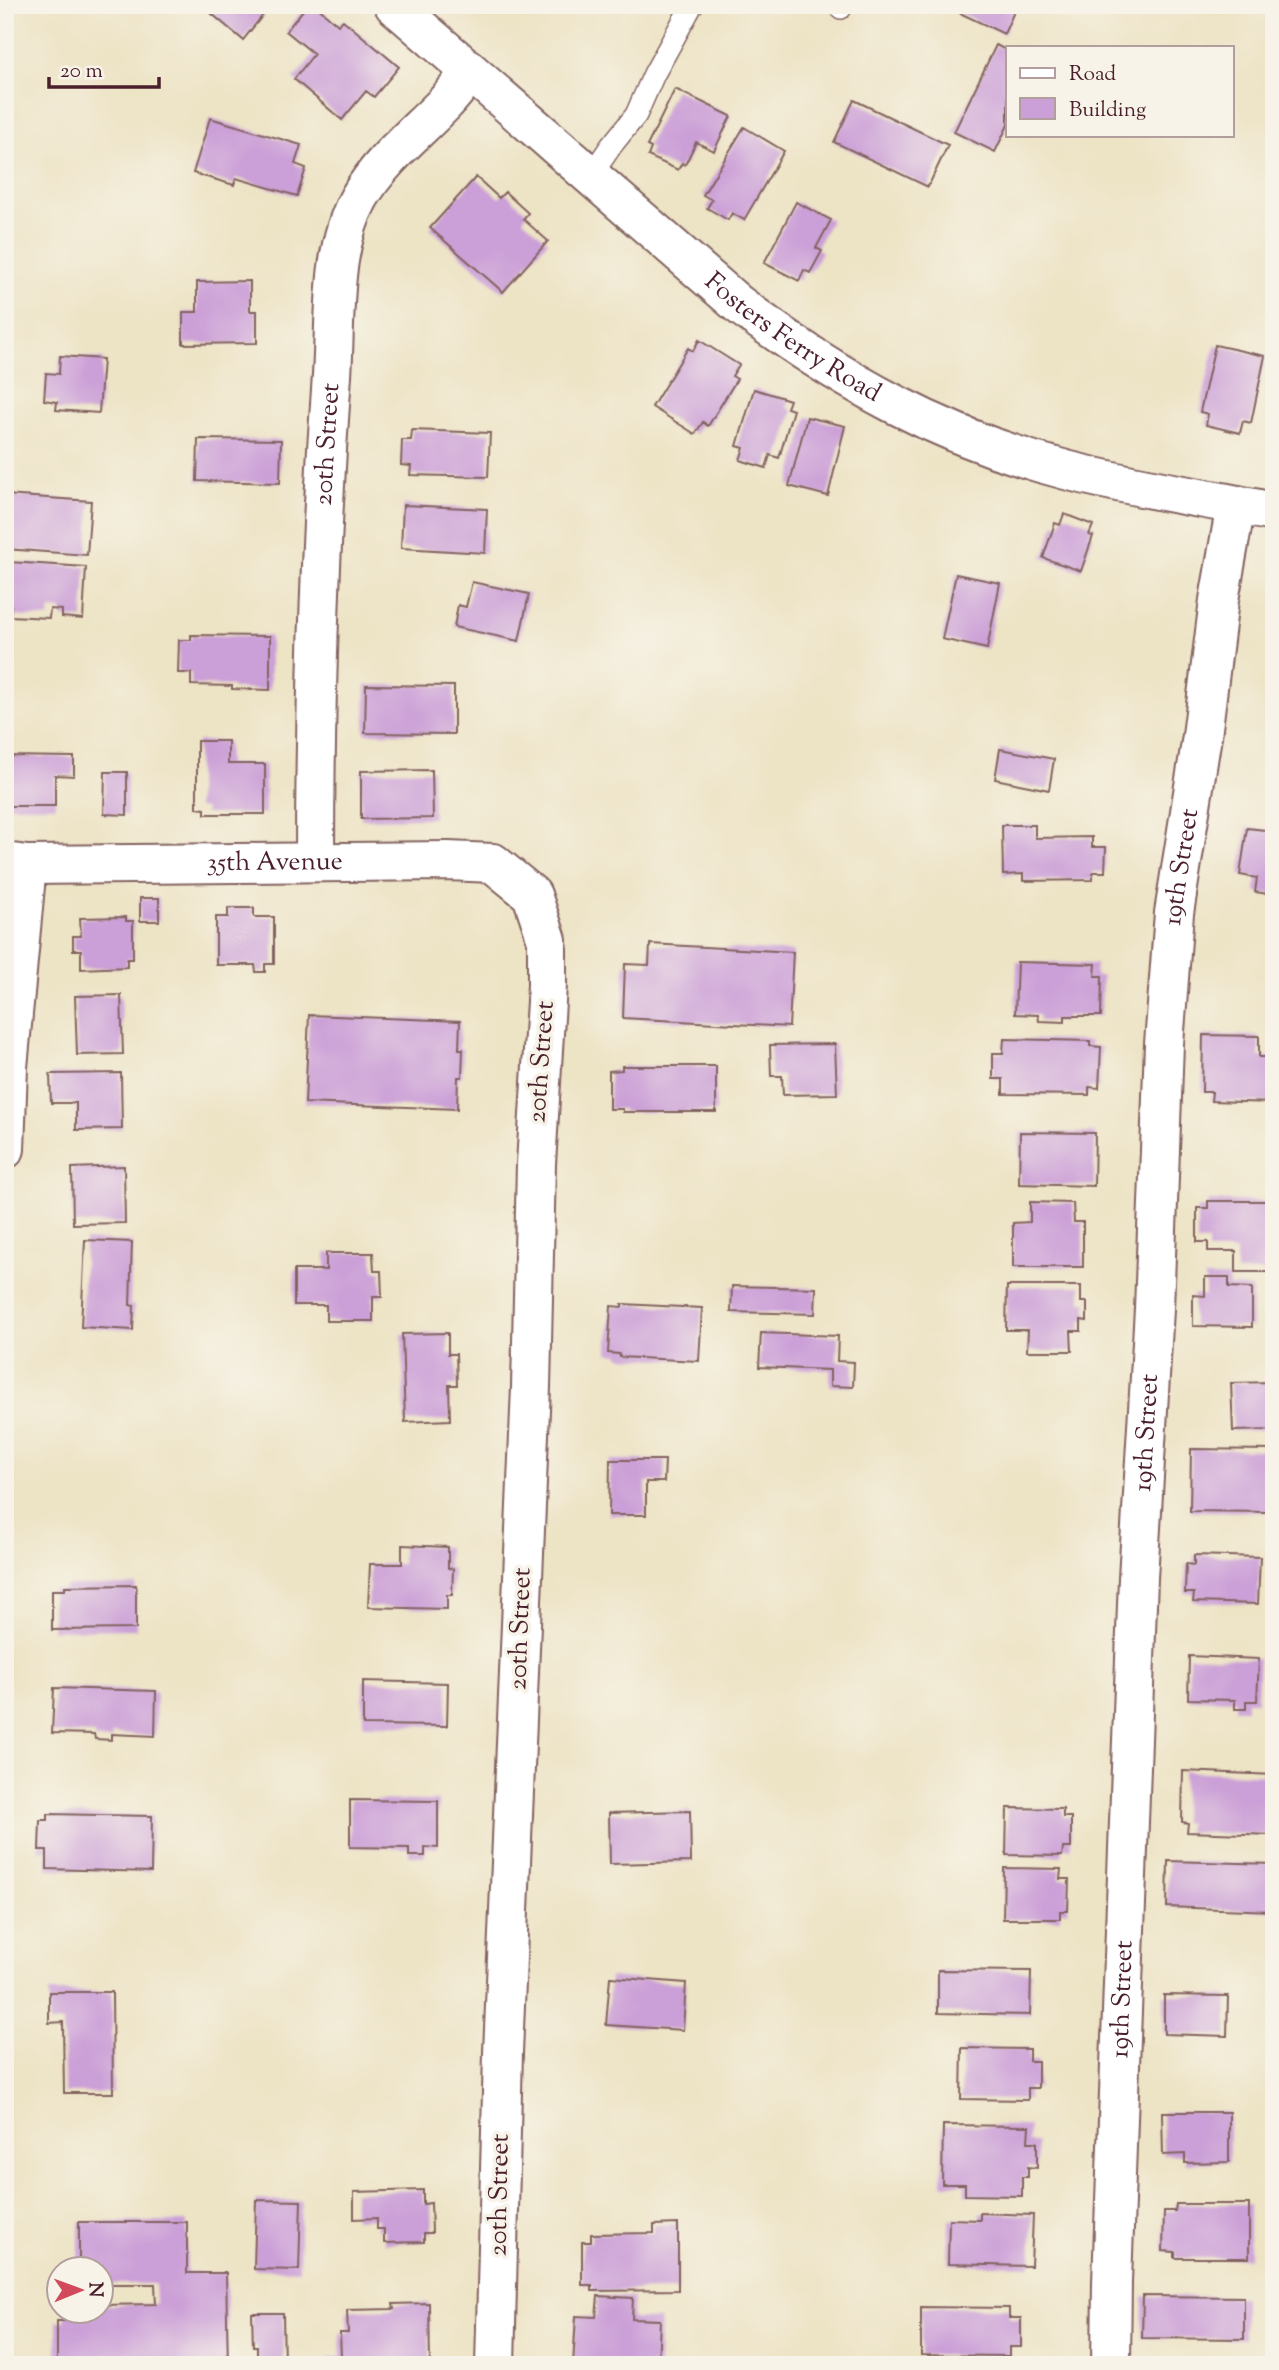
<svg xmlns="http://www.w3.org/2000/svg" width="1279" height="2370" font-family="'Sorts Mill Goudy',serif">
<style>
.building{fill:#cb9fd7}
.lines{fill:none;stroke-linecap:round;stroke-linejoin:round}
.service-casing{stroke:#836461;stroke-width:24}
.minor-casing{stroke:#836461;stroke-width:42}
.tertiary-casing{stroke:#836461;stroke-width:42}
.service{stroke:#fff;stroke-width:21}
.minor{stroke:#fff;stroke-width:38}
.tertiary{stroke:#fff;stroke-width:38}
.labels{text-anchor:middle;dominant-baseline:central;stroke-width:7;stroke-linejoin:round;paint-order:stroke}
.street-label{font-size:26px;fill:#4a1f2b;stroke:#f7f3e8}
</style>
<rect width="100%" height="100%" fill="#f7f3e8"/>
<filter id="ink" filterUnits="userSpaceOnUse"><feTurbulence type="fractalNoise" baseFrequency=".0143" numOctaves="2"/><feDisplacementMap in="SourceGraphic" scale="14" xChannelSelector="R" yChannelSelector="G"/><feConvolveMatrix kernelMatrix="1 2 1 2 8 2 1 2 1" color-interpolation-filters="sRGB"/></filter>
<filter id="wash" filterUnits="userSpaceOnUse"><feTurbulence type="fractalNoise" baseFrequency=".00686" numOctaves="4" result="noise"/><feDisplacementMap in="SourceGraphic" scale="28" xChannelSelector="R" yChannelSelector="G"/><feGaussianBlur stdDeviation="1.57" result="paint"/><feColorMatrix in="noise" values="0 0 0 0 0 0 0 0 0 0 0 0 0 0 0 0 0 1.4 0 .05"/><feComposite in="paint" operator="in"/></filter>
<g filter="url(#wash)">
<rect width="100%" height="100%" fill="#ede3c5"/>
<g id="blocks">
<path class="building" d="M207,5H271L243,40L205,8Z
M307,5H315L338,25L343,20L399,67L374,97L366,91L342,120L294,79L314,54L286,31Z
M943,5H1017L1004,34Z
M996,45L1008,51V125L995,152L954,132Z
M675,89L731,116L714,151L696,142L685,165L682,163L678,170L648,156L651,148L647,146Z
M854,100L948,145L928,187L834,142Z
M210,118L301,145L295,164L306,168L297,196L236,178L234,185L193,173Z
M744,127L784,151L744,220L732,213L728,220L707,208L712,200L703,195Z
M476,177L499,198L505,192L528,213L523,219L548,241L503,292L430,228Z
M796,202L831,220L816,248L822,251L810,273L804,270L799,281L764,263Z
M250,281V311H257V343L183,344V312H197V282Z
M699,340L739,365L732,376L737,379L708,426L703,422L695,434L652,407L688,348L693,351Z
M1215,345L1265,356L1251,423L1243,421L1240,433L1206,425L1208,414L1200,412Z
M60,356L103,359L99,413L56,410L57,402L44,400L46,373L59,374Z
M754,389L790,400L787,408L793,410L779,458L770,455L766,468L740,460L744,448L737,446Z
M807,417L845,426L828,496L789,486Z
M412,430L490,433L488,477L410,475L411,466L401,465L402,440H411Z
M198,439L281,440L280,483L197,481Z
M5,495L91,501L87,555L5,549Z
M403,505L487,509L485,553L401,548Z
M1064,514L1093,525L1089,535L1093,536L1081,571L1043,558L1055,523L1060,525Z
M9,562L86,567L83,619L62,617V610L50,609L49,618L10,616L11,606L7,607Z
M956,574L1000,583L987,649L942,639Z
M472,582L529,594L519,641L454,627L458,605L466,607Z
M191,635L270,636V690L232,689V686L191,685V673H178L179,640H191Z
M366,685L454,686V734L365,733Z
M197,741H228V764H265V814H205V809L197,808Z
M1000,749L1054,759L1049,790L995,779Z
M5,756L74,757V776L55,775V806H5Z
M432,770L433,818L361,819V771Z
M105,772H127V815L104,814Z
M1002,825H1035V838L1092,837V847H1106L1105,872H1093V880L1023,881V874L1003,875Z
M1247,828L1274,831V895L1255,892L1257,878L1240,875Z
M140,898H159V921H140Z
M228,908H254V917H274V964H265V972H256L255,965H216V917H228Z
M126,917V921H133V959H127V967L81,969V950H73V936H81L80,918Z
M650,944L793,952L789,1027L623,1018L625,964L649,965Z
M1017,962L1096,964L1095,976H1102L1101,1016H1065V1022L1039,1021L1038,1015L1015,1014Z
M121,995L123,1054L77,1055L75,996Z
M309,1015L460,1021L459,1049H463L462,1077H458L457,1109L305,1103Z
M1203,1035L1259,1036V1057H1274V1103L1211,1101L1212,1092H1202Z
M1004,1039L1090,1041V1046L1101,1047L1099,1088L1089,1087V1095L1003,1094V1079H993V1053H1003Z
M835,1044L837,1094L783,1095L782,1076H771L770,1045Z
M622,1066H716V1112H623V1109H609V1071L622,1070Z
M121,1073L122,1129L76,1130V1103H51L50,1074Z
M1020,1132L1095,1133L1094,1186L1019,1184Z
M124,1166L125,1223L73,1224L72,1168Z
M1208,1201H1272V1272H1236V1251H1208V1242H1197V1208H1208Z
M1030,1202L1073,1203L1074,1222H1083V1267H1013V1223L1030,1222Z
M85,1240L132,1242L130,1305L134,1306L133,1330L81,1327Z
M326,1253H373L374,1271H381L382,1297H373V1321H326V1305H294V1270H326Z
M1205,1277H1229V1287L1252,1288V1327L1193,1326V1295L1205,1296Z
M732,1286L816,1288L815,1314L731,1312Z
M1007,1286H1081V1302H1087V1321L1081,1320V1331H1071L1072,1351H1027L1028,1330H1006Z
M622,1304L702,1308L699,1361L620,1357L619,1354L608,1353L611,1306L622,1307Z
M448,1333V1354H456L457,1385H449L450,1420L405,1422L402,1334Z
M761,1333L838,1336L837,1361L854,1362L853,1387L830,1386V1370L759,1367Z
M1274,1382V1430L1233,1431L1231,1383Z
M1191,1449L1274,1450V1490H1269L1268,1512L1190,1511Z
M610,1460H665L664,1482H646V1515H609Z
M402,1545L448,1547V1568L453,1569L452,1595H447V1609L368,1607L370,1564H402Z
M1194,1555L1260,1557L1258,1604L1193,1602L1194,1593H1185L1186,1564L1194,1565Z
M136,1585V1629L52,1630V1590H65V1586Z
M1189,1656L1259,1659L1257,1701H1246V1709H1235V1700L1188,1699Z
M363,1681L448,1683L447,1726L363,1725Z
M54,1688L156,1691L155,1736L112,1734V1740L95,1739L94,1734L52,1733Z
M1183,1771L1274,1775V1835L1187,1832L1188,1823L1182,1822Z
M350,1800L438,1801V1848L425,1847V1856H409V1848L350,1847Z
M1007,1808L1063,1809V1817H1071V1848H1063L1062,1856L1006,1855Z
M690,1811L691,1862L610,1864L609,1813Z
M48,1814L152,1816L151,1872L47,1869V1850H39L40,1820H48Z
M1168,1861L1274,1864V1911L1167,1907Z
M1004,1868L1061,1869L1060,1879H1069L1068,1911H1060V1919H1003Z
M938,1970L1031,1971L1030,2015L938,2013Z
M610,1977L686,1983L683,2030L606,2025Z
M49,1992H112L113,2093H64L63,2022L49,2023Z
M1164,1995L1228,1996L1227,2036L1164,2034Z
M962,2048L1029,2049V2061H1038V2088H1028V2100L961,2099Z
M1162,2112H1229V2162L1185,2163V2154L1163,2155Z
M943,2125L1029,2126L1028,2142H1037V2168L1028,2167V2177H1022V2196L965,2195V2184H942Z
M423,2190V2204L431,2203L432,2233H424V2242L384,2243V2229H377V2218L354,2219V2192Z
M256,2200L301,2201L299,2270L254,2269Z
M1176,2204H1249V2258H1175V2252L1163,2251L1164,2211H1175Z
M980,2213L1033,2215L1031,2266L948,2264L949,2219L980,2220Z
M79,2222H187V2273H226L228,2365H65V2362H57V2321H65V2310H102V2305L156,2304L155,2284H102V2268H79Z
M678,2224V2290L592,2291V2285H582V2242H591V2234L654,2233V2225Z
M598,2296L633,2298L632,2319L660,2320L658,2365H573L576,2316L596,2317Z
M1143,2296L1244,2297V2339L1142,2338Z
M429,2303L430,2365H330V2358L341,2357L340,2333H348L347,2310L394,2309L393,2304Z
M921,2307L1009,2308V2318H1021V2347H1009V2356L921,2355Z
M252,2313H283L284,2365H257V2346H253Z"/>
</g>
</g>
<g filter="url(#ink)">
<use href="#blocks" fill-opacity="0" stroke="#836461" stroke-width="2"/>
<g class="lines">
<defs>
<path id="service" d="M840,5L841,8
M590,177L611,146L636,115L654,74L692,5"/>
<g id="minor">
<path id="s1" d="M5,862L27,865L448,861L493,863L532,895L547,940V985L536,1164L531,1387L503,2053L495,2365"/>
<path id="s2" d="M315,862C315,700 320,537 332,375C336,317 330,251 359,198C380,161 415,134 444,104C454,94 462,82 471,72"/>
<path d="M5,1149L8,1067L27,865"/>
<path id="s3" d="M1111,2365L1112,2282L1138,1578L1154,1309L1164,1044L1174,913L1202,736L1219,600L1236,505"/>
</g>
<g id="tertiary">
<path id="s4" d="M394,5L738,304C839,380 942,438 1066,470C1134,488 1205,498 1274,512"/>
</g>
</defs>
<use href="#service" class="service-casing"/>
<use href="#minor" class="minor-casing"/>
<use href="#tertiary" class="tertiary-casing"/>
<use href="#service" class="service"/>
<use href="#minor" class="minor"/>
<use href="#tertiary" class="tertiary"/>
</g>
</g>
<g class="labels">
<g class="street-label">
<text stroke="none"><textPath href="#s4" startOffset="520">Fosters Ferry Road</textPath></text>
<text stroke="none"><textPath href="#s2" startOffset="418">20th Street</textPath></text>
<text stroke="none"><textPath href="#s1" startOffset="270">35th Avenue</textPath></text>
<text stroke="none"><textPath href="#s3" startOffset="1500">19th Street</textPath></text>
<text transform="translate(542 1062) rotate(-86)">20th Street</text>
<text stroke="none"><textPath href="#s3" startOffset="933">19th Street</textPath></text>
<text transform="translate(521 1629) rotate(-88)">20th Street</text>
<text stroke="none"><textPath href="#s3" startOffset="366">19th Street</textPath></text>
<text transform="translate(500 2195) rotate(-89)">20th Street</text>
</g>
</g>
<rect width="1279" height="2370" fill="none" stroke="#f7f3e8" stroke-width="28"/>
<rect x="1006" y="46" width="228" height="91" fill="#f7f3e8" stroke="#b29e9c" stroke-width="2"/>
<rect x="1020" y="68" width="35" height="10" fill="#ffffff" stroke="#b29e9c" stroke-width="2"/>
<text x="1069" y="80" font-size="21" fill="#4a1f2b">Road</text>
<rect x="1020" y="98" width="35" height="21" fill="#cb9fd7" stroke="#b29e9c" stroke-width="2"/>
<text x="1069" y="116" font-size="21" fill="#4a1f2b">Building</text>
<g transform="translate(80 2290) rotate(89)"><circle r="33" fill="#f7f3e8" stroke="#b29e9c" stroke-width="2"/>
<path d="M0-5L12 26L0 18L-12 26Z" fill="#d1495b"/>
<text y="-10" font-size="19" font-weight="bold" text-anchor="middle" fill="#4a1f2b">N</text>
</g>
<path d="M49 77v10h110v-10" fill="none" stroke="#4a1f2b" stroke-width="3.5"/>
<text x="60" y="77" font-size="21" fill="#4a1f2b" stroke="#f7f3e8" stroke-width="5" paint-order="stroke">20 m</text>
</svg>
